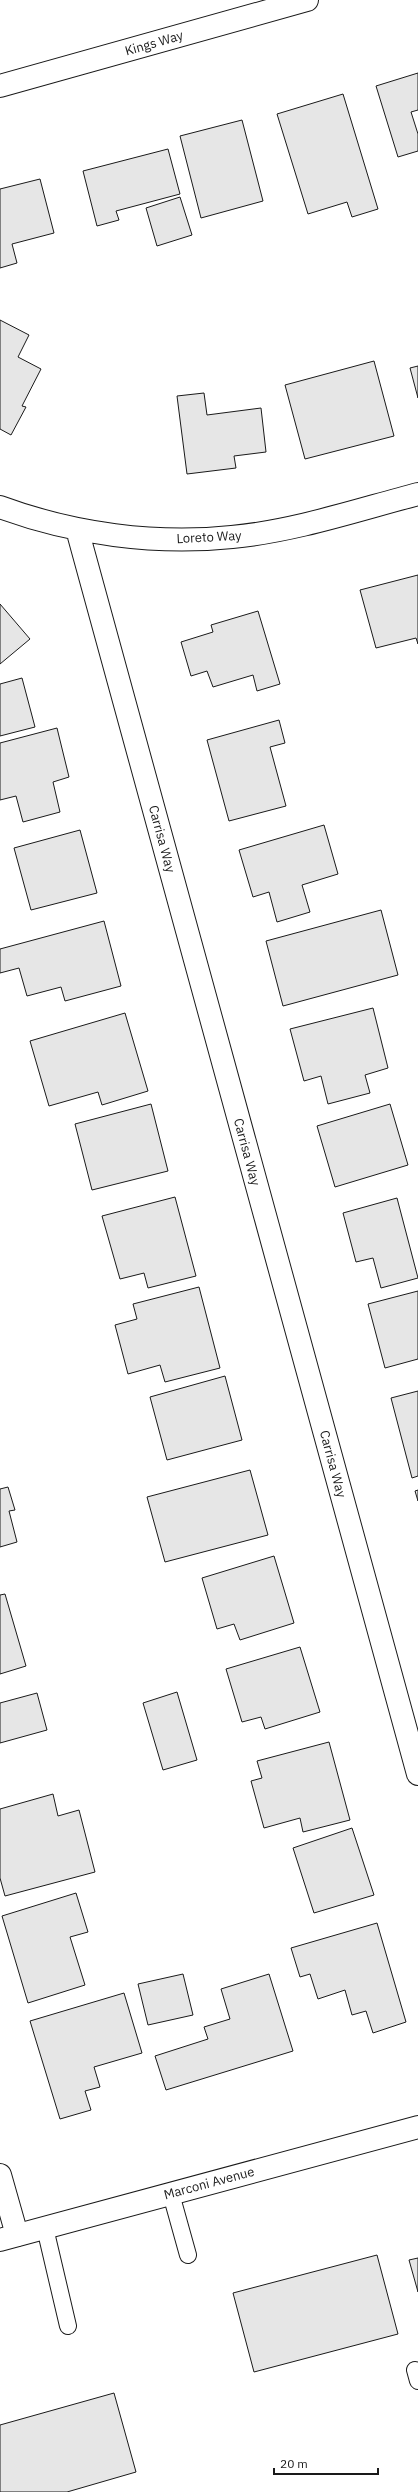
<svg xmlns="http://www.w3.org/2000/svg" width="418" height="2492" font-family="'IBM Plex Sans',sans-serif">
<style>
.building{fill:#e6e6e6;stroke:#1a1a1a}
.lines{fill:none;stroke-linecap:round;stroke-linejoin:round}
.lane-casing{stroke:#1a1a1a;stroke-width:18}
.street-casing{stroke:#1a1a1a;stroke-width:24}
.secondary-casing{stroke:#1a1a1a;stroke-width:24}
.lane{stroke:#fff;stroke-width:16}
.street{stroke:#fff;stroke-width:22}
.secondary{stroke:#fff;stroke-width:22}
.labels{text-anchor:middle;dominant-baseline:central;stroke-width:3;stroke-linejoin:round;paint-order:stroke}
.street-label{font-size:13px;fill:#1a1a1a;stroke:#fff}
</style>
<rect width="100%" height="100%" fill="#fff"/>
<path class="building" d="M418,73V110L411,112L418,134V151L398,157L376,86Z
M343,94L378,209L352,217L347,202L308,214L277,114Z
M242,120L263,201L201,218L180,136Z
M168,149L180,194L116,211L119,220L97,226L83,171Z
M40,179L54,233L12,244L17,263L0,268V189Z
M180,197L192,235L157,246L146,208Z
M0,320L29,335L18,357L41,369L22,406L26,407L11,435L0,429Z
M374,361L394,436L305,459L285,385Z
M418,366V398L410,368Z
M204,393L207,415L261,408L266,452L234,456L236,468L187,474L177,396Z
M418,575V644L416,638L376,648L360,590Z
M0,604L30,639L0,664Z
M258,611L280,684L257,691L253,675L213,687L207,671L191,676L181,642L213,632L211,625Z
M22,678L35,727L0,736V684Z
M279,720L285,743L270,747L286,806L229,821L207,740Z
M57,728L69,777L53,782L60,812L23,822L16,796L0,800V743Z
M324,825L338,874L302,885L310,912L277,922L269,892L253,897L239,850Z
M80,830L97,893L31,910L14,848Z
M381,910L398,975L283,1006L266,941Z
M104,921L121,986L65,1001L61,987L27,996L19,968L0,973V949Z
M373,1008L388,1068L365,1075L370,1093L328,1104L321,1076L304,1081L290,1029Z
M125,1013L148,1091L102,1105L98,1092L49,1106L30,1041Z
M151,1104L168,1171L92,1190L75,1124Z
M390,1104L408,1165L335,1187L317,1126Z
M175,1197L196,1276L148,1288L144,1273L120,1279L102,1216Z
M397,1198L418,1278L381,1288L373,1258L356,1262L343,1213Z
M199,1287L220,1368L165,1382L160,1365L128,1374L115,1325L137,1319L133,1304Z
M418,1291V1359L385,1368L368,1304Z
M225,1376L242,1440L167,1460L150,1397Z
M418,1391V1476L412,1478L391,1398Z
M250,1470L268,1535L165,1562L147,1497Z
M8,1487L15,1510L9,1511L17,1542L0,1547V1489Z
M418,1490V1501L415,1491Z
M274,1556L294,1623L240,1640L234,1624L217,1629L202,1578Z
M5,1594L26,1666L0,1674V1595Z
M300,1647L320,1712L265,1729L261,1717L242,1722L226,1669Z
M177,1692L197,1760L163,1770L143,1703Z
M37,1693L47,1730L0,1743V1703Z
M329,1742L350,1820L303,1832L300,1818L264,1828L251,1781L262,1778L257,1761Z
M53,1794L58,1816L79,1810L95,1872L5,1896L0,1878V1809Z
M352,1828L374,1895L314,1913L293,1848Z
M76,1893L88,1932L70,1937L85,1985L28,2003L2,1916Z
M377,1923L406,2022L373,2033L366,2011L352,2015L345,1990L318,1999L310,1974L300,1977L291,1948Z
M183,1974L193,2015L148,2025L138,1984Z
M269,1974L293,2051L166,2090L155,2056L208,2039L204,2027L230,2019L221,1989Z
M124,1993L142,2053L94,2067L100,2087L85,2091L91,2110L60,2119L30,2021Z
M377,2255L398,2334L254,2372L233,2293Z
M418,2258V2292L409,2260Z
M114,2393L136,2472L67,2492H0V2425Z"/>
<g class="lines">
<defs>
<path id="lane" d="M171,2194L188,2255
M45,2228L68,2326
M415,2370L418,2381"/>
<path id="street" d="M0,507C73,534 155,545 232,537C295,531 357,510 418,494
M77,529L418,1774
M0,2175L17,2235"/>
<path id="secondary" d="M0,86L307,0
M0,2240L418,2127"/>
</defs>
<use href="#lane" class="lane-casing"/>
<use href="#street" class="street-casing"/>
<use href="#secondary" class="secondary-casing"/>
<use href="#lane" class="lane"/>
<use href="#street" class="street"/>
<use href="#secondary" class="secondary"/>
</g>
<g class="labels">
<g class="street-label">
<text transform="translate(154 43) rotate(-16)">Kings Way</text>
<text transform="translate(209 537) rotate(-3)">Loreto Way</text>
<text transform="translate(162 839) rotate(75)">Carrisa Way</text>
<text transform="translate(247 1152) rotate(75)">Carrisa Way</text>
<text transform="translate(333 1464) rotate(75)">Carrisa Way</text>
<text transform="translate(209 2183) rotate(-15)">Marconi Avenue</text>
</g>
</g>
<path d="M274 2468v6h104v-6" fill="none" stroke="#1a1a1a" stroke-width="2"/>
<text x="280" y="2468" font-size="12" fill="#1a1a1a" stroke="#ffffff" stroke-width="3" paint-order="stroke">20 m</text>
</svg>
